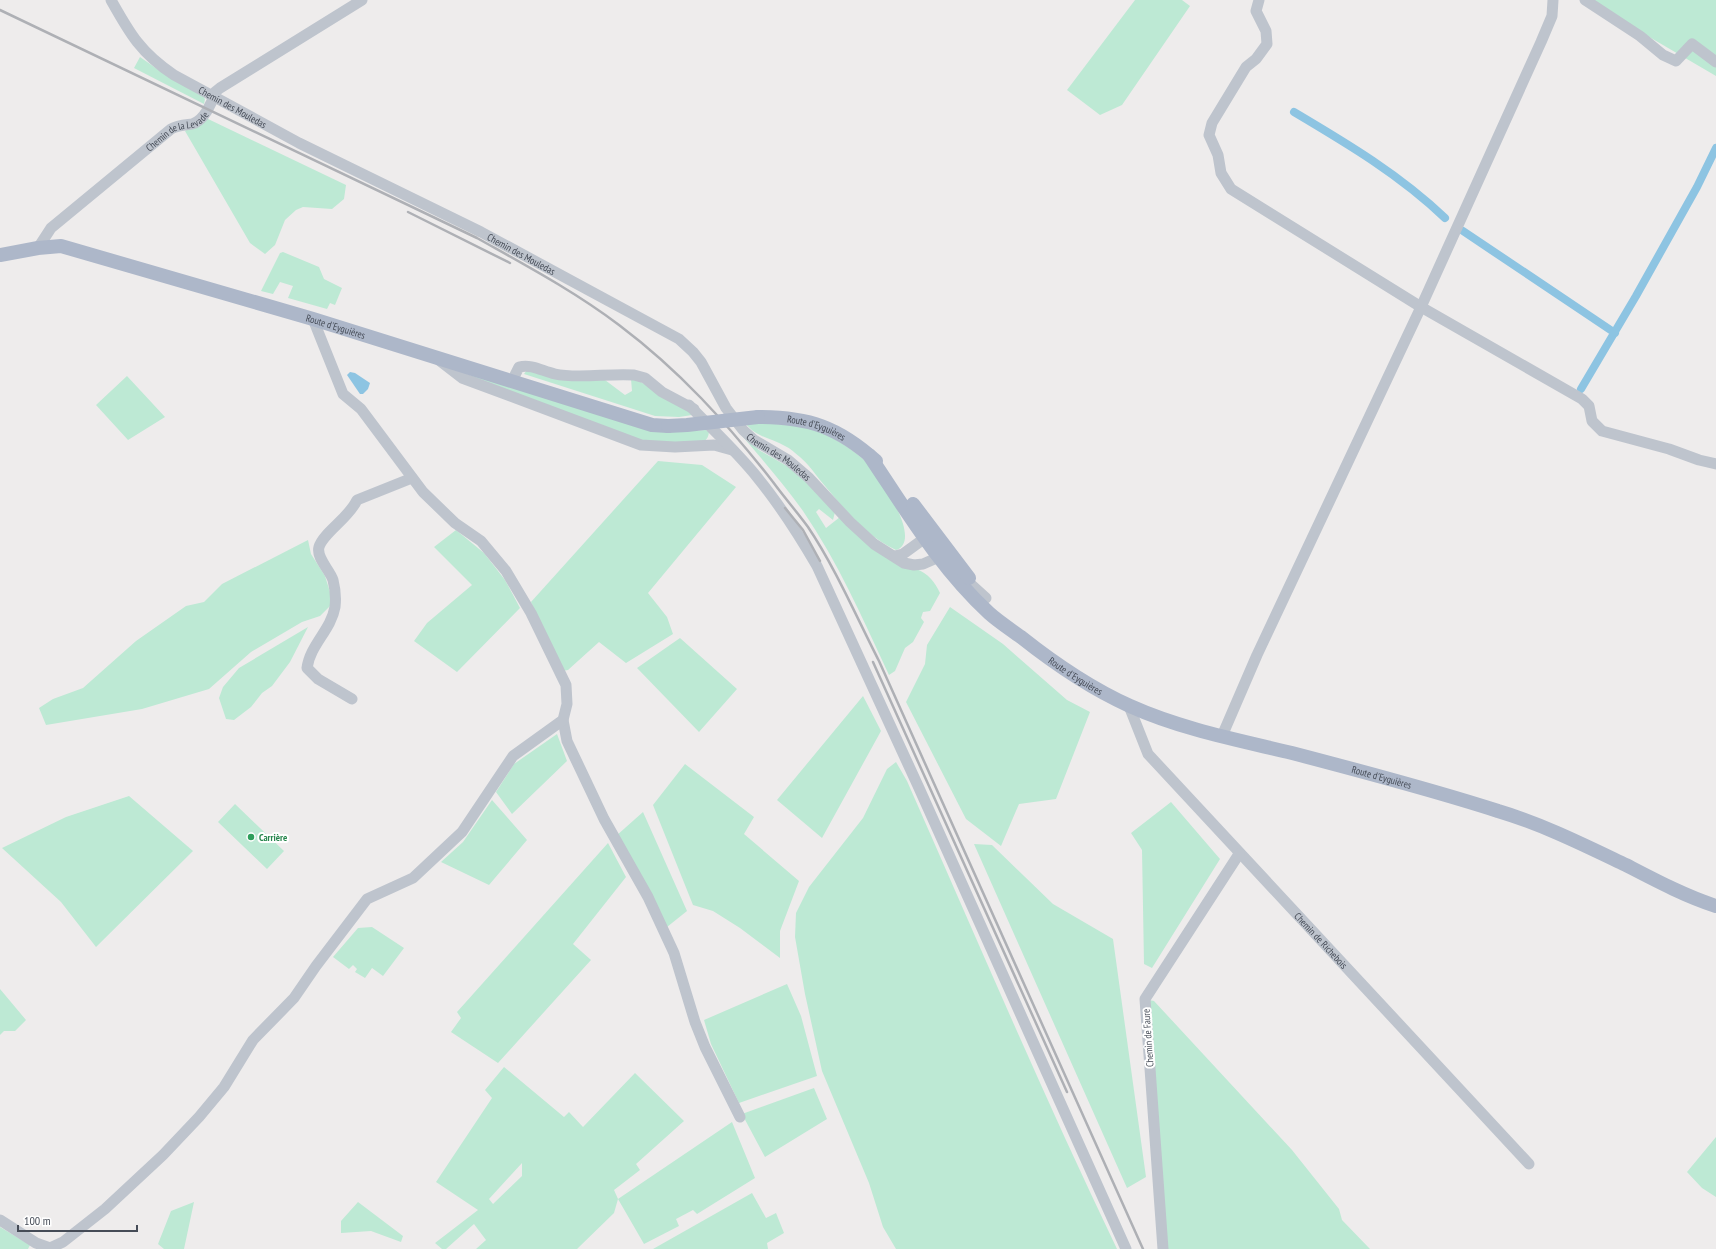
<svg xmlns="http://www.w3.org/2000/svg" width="1716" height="1249" font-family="'PT Sans Narrow',sans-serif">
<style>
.green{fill:#bde9d4;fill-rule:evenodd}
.water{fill:#8dc4e2}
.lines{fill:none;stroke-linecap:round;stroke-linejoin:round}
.canal{stroke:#8dc4e2;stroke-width:8}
.minor{stroke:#bec4cd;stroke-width:11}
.major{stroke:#adb7c9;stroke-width:14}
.rail{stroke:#aeb0b5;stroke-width:2.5}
.major-bridge{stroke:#adb7c9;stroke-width:14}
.leisure-dot{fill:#2e9e5b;stroke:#fff;stroke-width:1.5}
.labels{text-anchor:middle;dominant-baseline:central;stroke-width:4;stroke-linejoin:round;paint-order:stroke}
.street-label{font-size:10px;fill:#464c57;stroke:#fff}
.leisure-label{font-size:10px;font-weight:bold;fill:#27864d;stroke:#fff;text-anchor:start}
</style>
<rect width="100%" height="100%" fill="#eeecec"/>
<path class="green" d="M1135,0H1182L1190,6L1122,105L1100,115L1067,90Z
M1586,0H1716V76Z
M140,57L160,71L203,96L205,99L204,104L134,68Z
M206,118L346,185L344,199L332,209L303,207L296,210L285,220L275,245L265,254L250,243L185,131Z
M283,252L319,267L324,279L342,288L335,305L330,303L327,309L288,298L293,286L280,282L273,294L261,291L280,253Z
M462,370L691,431L706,430L709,432C708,441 703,442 696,445L640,441L475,378Z
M527,370L605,380L625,395L632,391L631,379H635L681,404L692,415L679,417L655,416L524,374Z
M127,376L165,417L128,440L96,405Z
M746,424C774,424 801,422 827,435C840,442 853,450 863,459C876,471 925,540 896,550C865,536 841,505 820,480C814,472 807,463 800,457C795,453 790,448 785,446C771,438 756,437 746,424Z
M738,431L759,450L799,473L835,512L833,520L819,509L816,512L826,528L840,517L916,569C928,573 935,582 940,593L930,611L923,612L921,618L924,622L913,642L905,648L895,671L889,675C863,619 838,562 803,511C783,483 760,457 738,431Z
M658,461L702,465L736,487L648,593L667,617L673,634L626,663L599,642L568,670L562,671L531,602Z
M456,530L484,553L505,580L520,608L457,672L414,641L427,623L472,585L434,547Z
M308,540L311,554L325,576L330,592L331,605L320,616L302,622L251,652L209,689L142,709L46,725L39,708L53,699L83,688L136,641L186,606L204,602L222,584Z
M950,607L1003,644L1067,700L1090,712L1056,799L1019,804L1001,846L966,819L906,702L925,664L927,645Z
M308,627L290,662L272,686L262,693L251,707L234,720L226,719L219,698L223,687L239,668Z
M680,638L737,689L699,732L637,668Z
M863,696L881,731L822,838L777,800Z
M557,734L567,761L512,814L496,792L514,764Z
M896,762L907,781C976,937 1043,1095 1117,1249H896L883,1227L869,1183L822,1071L805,994L795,937L796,913L809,887L863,818L887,769Z
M685,764L754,817L744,834L799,881L780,931V958L740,928L713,911L693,905L653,805Z
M129,796L193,851L96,947L61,902L2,848L66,817Z
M492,800L527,840L489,885L441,862L463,842Z
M1171,802L1220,859L1152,968L1144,964L1142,850L1131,833Z
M235,804L284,851L267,869L218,822Z
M643,812L687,911L667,927L616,836Z
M608,843L626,877L573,944L591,960L498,1063L451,1032L461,1018L457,1012Z
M974,844L992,845L1053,904L1113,939L1146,1177L1127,1188Z
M372,927L404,948L383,976L372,968L365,978L355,972L357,969L353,965L349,969L333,957L358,928Z
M787,984L801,1016L817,1076L739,1103L711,1044L704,1020Z
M0,989L26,1020L15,1031H4L0,1035Z
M1149,1000L1154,1001L1292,1150L1339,1209L1342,1220L1370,1249H1166Z
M504,1067L564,1117L569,1112L583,1127L635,1073L684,1121L636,1164L640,1170L614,1190L618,1199L732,1122L755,1178L697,1214L693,1210L676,1219L679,1226L644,1244L618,1199L614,1213L577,1249H476L486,1240L474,1224L446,1249H442L435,1243L478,1210L436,1182L492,1098L485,1090ZM522,1163V1176L493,1204L489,1199Z
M814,1088L827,1119L765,1157L742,1114Z
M1716,1137V1197L1702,1188L1687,1172Z
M752,1193L766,1218L776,1213L784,1233L767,1243L768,1249H653Z
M194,1202L184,1249H164L158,1244L171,1211Z
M358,1202L403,1236L401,1242L371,1231L341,1233V1221Z
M0,1227L30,1245L28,1249H0Z"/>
<path class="water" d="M350,372L355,373L370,383L368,389L363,394H360L347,375Z"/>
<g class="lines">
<path class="canal" d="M1294,112C1348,144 1400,175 1445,218
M1463,231L1615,333
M1581,389L1636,296L1697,187L1716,148"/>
<g class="minor">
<path id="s1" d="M111,0C130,34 141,53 174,75L299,143L481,232L679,339L693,352L701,362L726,408L743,430L754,440L788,460L809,478L850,522L874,544L904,563L914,565L923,564L939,557"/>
<path d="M1259,0L1256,11L1266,31L1267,44L1256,59L1246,67L1212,123L1209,135L1218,155L1221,173L1231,189L1421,307L1582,399L1589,406L1592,421L1602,431L1669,449L1699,460L1716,464"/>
<path d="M1585,0L1640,36L1663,55L1676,61L1692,44L1716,62"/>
<path id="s2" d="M38,248L51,228L171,129C178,125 184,125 192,124C204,121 212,103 215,92L220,88L362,0"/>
<path d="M440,361L462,378L641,445L675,447L714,445L732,450"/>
<path d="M512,381L519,367C532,364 542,371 555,374C577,379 610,373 634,375L645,378L662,392L694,409"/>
<path d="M689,405C712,429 736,451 757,477C779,504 799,535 817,566L919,788L1126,1249"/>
<path d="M895,556L903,554L925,538L931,539"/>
<path d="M964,578L986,598"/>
<path d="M352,699L318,679L307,668C310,645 331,630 335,607C336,599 335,588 333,580C330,570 316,558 319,547C323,533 349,518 357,500L412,478"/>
<path id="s3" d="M1129,706L1148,754L1529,1164"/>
<path d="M563,720L567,741L604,819L648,897L674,953L695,1022L705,1047L740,1117"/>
<path d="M1222,736L1257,655L1421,307L1541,42L1552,16L1553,0"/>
<path d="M0,1220L36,1243L50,1248L63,1242L105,1209L163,1155L199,1117L224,1087L253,1040L294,998L316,966L367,899L413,878L462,832L513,756L563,720L567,704L566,685L531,613L506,571L481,541L455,523L423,492L361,409L343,394L313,319"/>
<path d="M1163,1249L1145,999L1239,854"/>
</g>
<g class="major">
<path id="s4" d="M0,255L38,248L61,246L313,319L652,425L668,426"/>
<path id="s5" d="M758,417C809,417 838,427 876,461"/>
<path id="s6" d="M869,455C906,510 940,568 989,613C999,622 1010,629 1021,637C1055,664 1090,688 1130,706C1181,729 1238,740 1292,753C1361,771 1430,789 1498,811C1542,824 1584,845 1626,865C1655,880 1685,896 1716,906"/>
<path d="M913,504L969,578"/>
</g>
<path class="rail" d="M0,10L477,238C525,265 574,291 619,325C680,371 726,422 773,482C784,497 797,512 808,527C835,567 857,618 879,661L1143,1249
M408,212L510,263
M785,508L803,530L820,561
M873,662L1067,1092"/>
<path class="major-bridge" d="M668,426L687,425L758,417"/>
</g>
<circle class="leisure-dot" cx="251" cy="837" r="4"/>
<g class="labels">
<g class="street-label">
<text stroke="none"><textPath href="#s1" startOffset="166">Chemin des Mouledas</textPath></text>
<text stroke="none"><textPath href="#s2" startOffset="184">Chemin de la Levade</textPath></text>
<text stroke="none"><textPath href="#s1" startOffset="490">Chemin des Mouledas</textPath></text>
<text stroke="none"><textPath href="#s4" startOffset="348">Route d'Eyguières</textPath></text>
<text stroke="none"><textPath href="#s5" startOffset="60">Route d'Eyguières</textPath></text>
<text stroke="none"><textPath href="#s1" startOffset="826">Chemin des Mouledas</textPath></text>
<text stroke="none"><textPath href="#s6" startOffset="306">Route d'Eyguières</textPath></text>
<text stroke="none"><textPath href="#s6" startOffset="630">Route d'Eyguières</textPath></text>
<text stroke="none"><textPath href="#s3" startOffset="306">Chemin de Richebois</textPath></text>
<text transform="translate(1148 1038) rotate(-94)">Chemin de Faure</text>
</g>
<g class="leisure-label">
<text x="259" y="837">Carrière</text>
</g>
</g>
<path d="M18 1225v6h119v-6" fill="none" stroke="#464c57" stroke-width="2"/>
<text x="24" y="1225" font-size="12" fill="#464c57" stroke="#ffffff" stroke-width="3" paint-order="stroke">100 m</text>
</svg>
